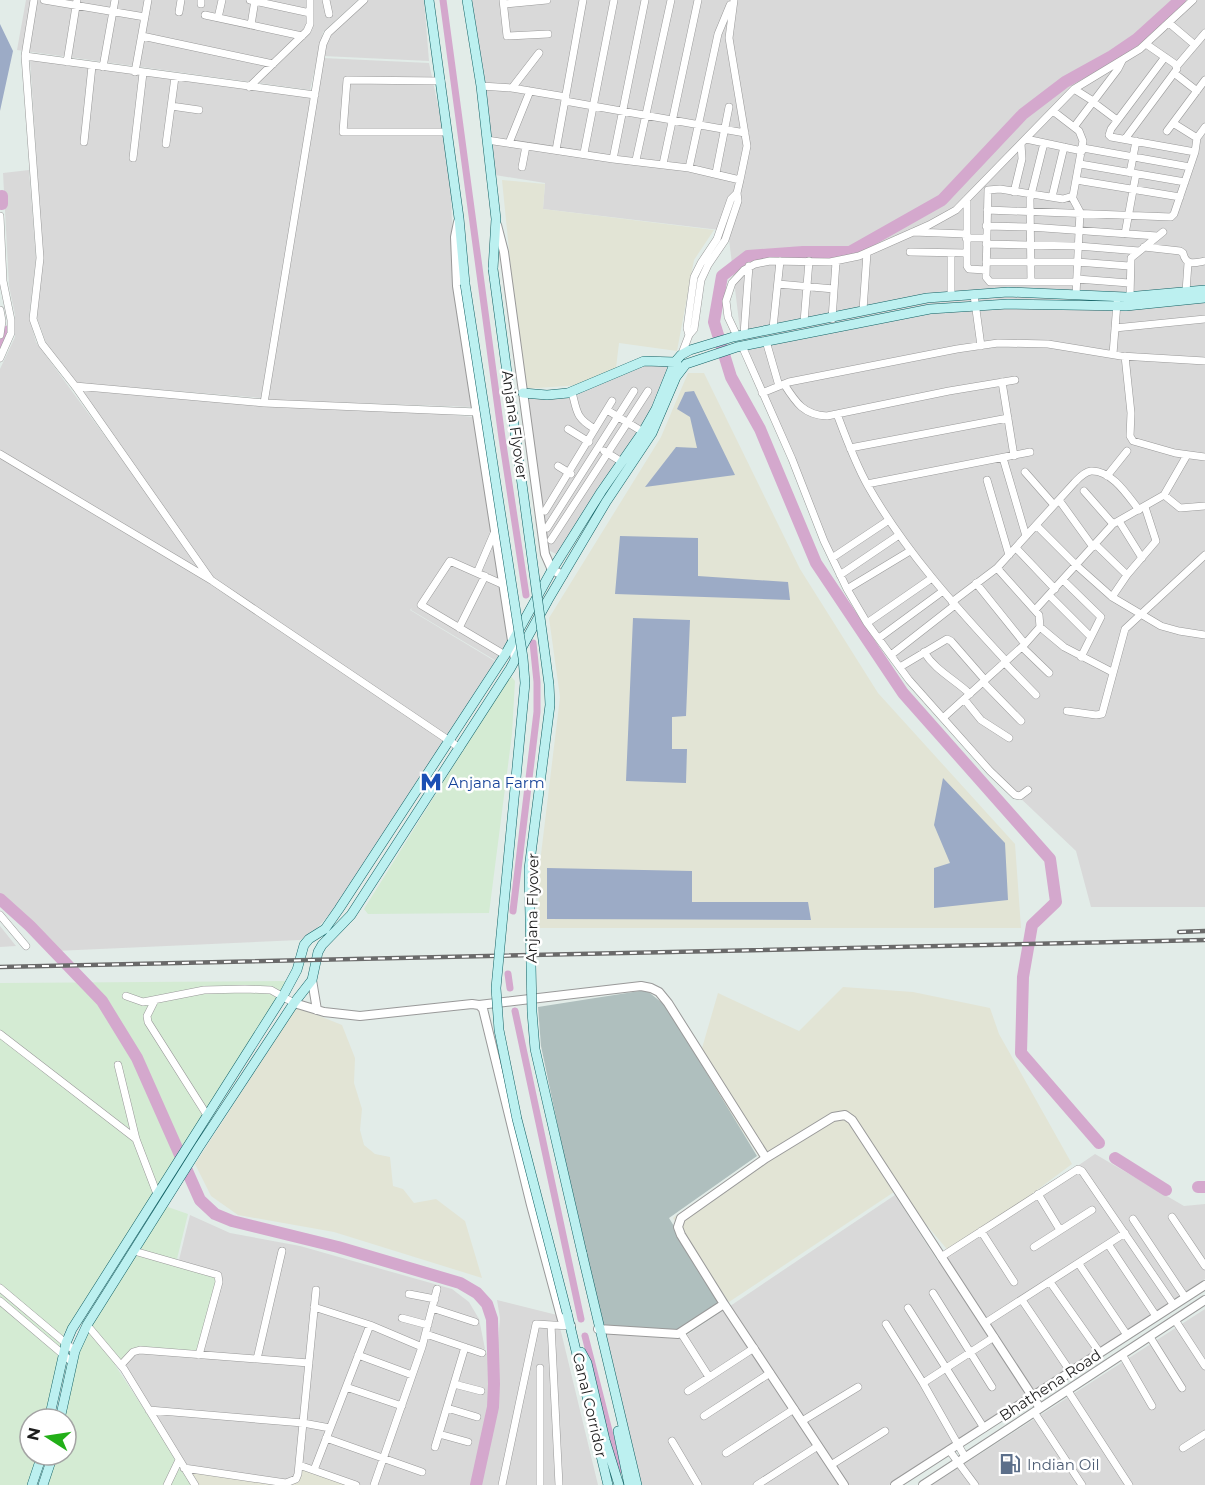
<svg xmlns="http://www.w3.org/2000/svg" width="1205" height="1485" font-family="Montserrat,sans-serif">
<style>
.residential{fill:#d9d9d9}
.commercial{fill:#d4ebd3}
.industrial{fill:#e2e4d5}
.construction{fill:#afbfbe}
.forest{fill:#9cabc6}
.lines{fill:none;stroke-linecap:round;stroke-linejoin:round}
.canal{stroke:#d4a8cd;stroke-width:7}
.river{stroke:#d4a8cd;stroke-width:12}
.minor-casing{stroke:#999;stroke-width:8}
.tertiary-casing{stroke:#999;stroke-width:10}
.secondary-casing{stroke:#126063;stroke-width:10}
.minor{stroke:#fff;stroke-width:7}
.tertiary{stroke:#fff;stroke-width:8}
.secondary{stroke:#bcf0f0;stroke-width:9}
.rail-casing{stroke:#6a6a6a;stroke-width:4.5}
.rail{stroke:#fff;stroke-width:2;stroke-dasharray:7;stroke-linecap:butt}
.secondary-bridge-casing{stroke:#126063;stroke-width:10;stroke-linecap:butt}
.secondary-bridge{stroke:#bcf0f0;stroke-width:9}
.labels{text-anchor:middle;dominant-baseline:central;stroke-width:5;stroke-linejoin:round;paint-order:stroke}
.street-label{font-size:15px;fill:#1c1c1c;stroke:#fff}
.transit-label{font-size:15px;fill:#164399;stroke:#fff;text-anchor:start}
.service-label{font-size:15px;fill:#4e5e75;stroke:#fff;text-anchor:start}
</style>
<rect width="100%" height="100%" fill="#e2ece8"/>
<path class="residential" d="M26,0H358L323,32L310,90L17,50Z
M367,0H424L429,61L323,56L329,34Z
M468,0H1205V907H1091L1076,851L974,754L884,647L824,550L799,476L740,330L728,231L543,209L545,183L489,174Z
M323,58L429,63L443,129L450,177L455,289L472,407L266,400Z
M30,60L314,96L261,398L76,383L46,343L37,318L43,257Z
M29,170L36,258L29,317L36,342L211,581L447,742L334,909L312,934L300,940L55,951L0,896V369L15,337V315L9,286L3,173Z
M677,356L655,407L558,555L548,550L526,397H558L645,362Z
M79,388L262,406L403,410L473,417L484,474L482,477L510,642L498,662L411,610L412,608L410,610L498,663L450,737L213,579Z
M0,926L16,946L0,947Z
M1095,1154L1184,1206L1205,1204V1279L889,1485H642L605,1334L681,1339L895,1195L938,1262Z
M190,1215L230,1233L300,1246L452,1289L469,1302L479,1319L485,1349L468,1347L497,1356L500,1318L497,1300L557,1315L598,1485H347L294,1479L290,1481L184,1466L122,1365L221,1276L219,1272L179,1260Z
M1205,1309V1485H932Z"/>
<path class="commercial" d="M510,675L515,681L512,734L489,913L368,914L364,909Z
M288,981L64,1333L47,1419H30V1455H39L29,1485H0V983Z
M165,1206L188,1214L176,1263L214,1274L218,1279L198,1351L132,1350L115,1365L194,1485H44L54,1455H66V1419H61L76,1351Z"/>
<path class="industrial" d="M502,180L545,184L543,209L714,230L694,260L677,351L619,343L616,368L580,385L523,389Z
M688,373H704L800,569L878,693L1015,844L1021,928H538L539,871L560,697L549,618L661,437Z
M843,987L913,992L990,1008L999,1034L1072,1164L951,1254L897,1190L729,1302L673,1218L759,1157L698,1062L718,993L799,1031Z
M297,1007L342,1025L355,1058L354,1083L362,1109L360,1130L364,1145L375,1154L390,1157L393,1186L403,1189L414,1203L436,1199L465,1221L482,1278L334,1232L238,1215L211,1196L195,1164Z
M300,1466L346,1482L345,1485H198L188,1470L291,1483Z"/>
<path class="construction" d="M646,990L666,1006L757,1156L669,1218L721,1303L680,1331L600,1327L541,1046L538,1007Z"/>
<path class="forest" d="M0,24L13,51L0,111Z
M694,391L735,475L645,487L676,447L697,448L690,417L677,409L685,392Z
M620,536L698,538V576L788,582L790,600L615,594Z
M633,618L690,620L686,716L672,717V749H687L686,783L626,781Z
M943,778L1005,843L1008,900L934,908V868L950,863L934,825Z
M547,868L692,871V902H808L811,920L547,919Z"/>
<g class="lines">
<path class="canal" d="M443,0L502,438L526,595
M513,911L537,712V682L533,643
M508,974L510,988
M515,1011L581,1319
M585,1336L619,1470"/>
<path class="river" d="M2,204V196
M0,349L9,331
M0,899L30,926L102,1001L137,1058L200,1200L215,1214L232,1221L338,1247L460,1283L477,1293L487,1304L492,1319L494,1384L493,1407L476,1485
M1099,1143L1021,1053L1023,977L1032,925L1056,902L1050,859L903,693L816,563L760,429L731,377L714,322L722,276L748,256L803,252H850L942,200L1023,114L1065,82L1112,56L1137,39L1180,0
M1115,1158L1166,1190
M1198,1187H1205"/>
<defs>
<path id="minor" d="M34,0L25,56L40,258L33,319L42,344L75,386L211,580
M44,0L145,17
M250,0L310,13
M326,0L329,14
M503,0L507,36L548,34
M201,4V0
M504,4L547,0
M179,12L181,0
M205,15L302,36
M218,18L222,0
M1169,23L1195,45
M251,25L255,0
M142,36L273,64
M25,56L315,95
M1165,57L1111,129L1109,135L1111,137L1195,152
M67,62L77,0
M1177,66L1205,33
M103,67L115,0
M135,72L148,0
M1174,73L1197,91
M441,81L347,80L343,132H446
M481,86L512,88L566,97
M249,87L307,31L310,24V0
M512,88L539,53
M1074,89L1093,101
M565,101L745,133
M1093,102L1117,120
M171,106L199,110
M1053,111L1079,131L1083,141L1073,196L1063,199L1000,189L988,190L986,277L990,282H1076
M1074,127L1118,69L1122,61
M1167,131L1205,80
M1197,138L1205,127
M1026,139L1082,151
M1125,139L1177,69L1175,64L1146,44
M487,140L613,159L689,168L740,180L747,146L729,38L734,0
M84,142L92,66
M509,143L530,91
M166,144L175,77
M1083,148L1190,167
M556,150L583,0
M584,153L614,0
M133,158L143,73
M613,159L645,0
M636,160L671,0
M663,164L698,0
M1080,164L1185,182
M522,167L526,146
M689,168L718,34L730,5
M716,173L729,107
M1130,173L1136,141
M1076,180L1180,197
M1014,192L1022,159L1021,144
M1052,197L1064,147
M1072,197L1080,212L1076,295
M967,199V266L969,269L986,270
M987,210L1171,217L1174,214L1195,152L1197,138L1173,123
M0,216L3,281L11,320V333L0,358
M986,226L1030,227L1157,236
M913,232L966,234
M1125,234L1136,174
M966,238H986
M986,244L1078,246L1139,251
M1144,247L1180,251L1183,253C1186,266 1194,263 1205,261
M910,252L966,253
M951,253V296
M986,262H1077L1129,266
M1077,279L1129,283
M1031,282L1030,199L1044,143
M778,284L834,289
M1186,292L1188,263
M974,295L981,346
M1130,297L1131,258L1163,232
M0,310L2,321L0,335
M863,310L867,253
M832,319L836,262
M804,322L809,261
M773,328L780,261
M1115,328L1205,319
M744,334L749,266
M689,335L687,328L694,277L701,263L717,239L731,199L737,193
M737,336L728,317L726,301L732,283L744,270L755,264L770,261L830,262L859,256L929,225L956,210L1074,89L1140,49L1193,0
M766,341L779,386
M742,346L792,459L824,541L847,589L867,623L909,680L990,771L1015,795L1020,796L1028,790
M1113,354L1117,303
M681,356L689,335L694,329L701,280L708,265L725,240L738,201L737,193L740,180
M1125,356L1131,413L1130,436L1133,441L1175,453L1205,457
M1002,382L1014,456
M784,384C796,403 804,415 827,416L949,391L1015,380
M75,386L264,403L477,412
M572,392C577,412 576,418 595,429
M762,393L789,382L957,349L998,343L1048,344L1121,356L1205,361
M264,403L323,44L328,33L364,0
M607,410L643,432
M837,414C846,438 855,463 868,486C905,551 955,606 1006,661
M568,429L589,442
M850,448L1008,418
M604,451L622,462
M0,454L211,580L460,748
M1003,458L1026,536
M558,466L571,474
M1025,472L1054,505
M1107,476L1127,451
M987,480L1009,555
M867,484L1030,452
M1084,491L1113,524
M1164,495L1180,508L1205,506
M1059,500L1093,547
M545,511L612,401
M1119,521L1142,558
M1036,525L1076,565L1112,597L1161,626L1179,631L1205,635
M547,528L634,391
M551,540L648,391
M1095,544L1127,575
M1016,548L1055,589
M832,558L889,520
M477,573L495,531
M840,575L899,535
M1063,580L1101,617L1081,657
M976,583L1025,644
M504,585L450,561L421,605L505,655
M847,589L910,551
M1049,595L1091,637
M1112,597L1127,575L1156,541L1145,507
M952,602L997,568L1075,482C1079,478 1084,472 1091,471C1112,470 1128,496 1139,510
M1035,610L1113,524L1164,495L1187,455
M867,623L932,578
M1040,627L1064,647L1112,672
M459,628L485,576
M879,638L943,591
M1022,647L1049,673
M924,652C935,670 954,679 970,694
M891,655L955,605
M1004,662L1036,695
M900,667L947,639L951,641L985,680
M983,682L1021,721
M964,699L981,720L1009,738
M1067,711L1096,715L1102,714L1125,629L1205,555
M943,718L1025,644L1040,627L1039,615L997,568
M0,915L26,946
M126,996L143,1002L204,990L245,989L271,990L294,1003
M155,1000L147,1016L148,1022L207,1115
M0,1034L136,1139
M118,1065L136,1139L157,1194
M1038,1194L1060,1230
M1172,1217L1205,1266
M1133,1219L1185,1297
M981,1231L1014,1282
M1108,1244L1156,1316
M1034,1247L1092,1210
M134,1251L218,1275L219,1282L199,1355
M941,1257L1078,1169L1082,1171L1173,1304
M1079,1264L1127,1335
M1050,1282L1100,1353
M0,1288L75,1351
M933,1293L992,1387
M409,1294L435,1299
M1022,1300L1070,1371
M0,1301L72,1362
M314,1307L370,1325L422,1347
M432,1308L475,1322
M908,1308L984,1428
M402,1318L428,1325
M1175,1320L1205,1366
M985,1323L1125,1233
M886,1324L923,1383L965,1457
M87,1325L124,1369L195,1485
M551,1325L559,1485
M681,1333L709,1377
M426,1334L482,1353
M1150,1337L1182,1388
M358,1355L412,1375
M1123,1356L1152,1406
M257,1359L282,1251
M121,1365L133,1352L140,1350L309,1363
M923,1383L994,1337
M454,1384L481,1391
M346,1387L402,1406
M688,1391L754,1348
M1068,1391L1129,1485
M447,1408L477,1417
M149,1410L303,1423L330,1428
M1034,1412L1082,1485
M704,1416L770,1373
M802,1421L858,1387
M439,1434L468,1442
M326,1438L422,1472
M672,1441L698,1485
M435,1447L465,1347
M1183,1448L1205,1434
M949,1450L975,1485
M726,1453L794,1409
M299,1465L356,1485
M831,1465L885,1431
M184,1468L286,1483L296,1479L298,1474L316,1290
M314,1470L370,1325
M167,1485L179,1460
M374,1485L422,1347L437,1289
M502,1485L536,1324L570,1326
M540,1485V1368
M757,1485L818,1446"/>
<path id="tertiary" d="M458,222L455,237L457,286L515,660
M497,225L504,252L545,554L552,570L563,575
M312,980L317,1010
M294,1003L324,1012L360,1016L472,1004L479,1005L483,1009L531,1205L562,1320L571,1326
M479,1005L641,986L651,988L659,992L668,1003L766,1158
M724,1304L681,1235L678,1227L681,1218L766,1158L833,1117L845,1115L852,1120L1040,1408
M598,1329L678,1334L724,1304L844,1485
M895,1485L1205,1285
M923,1485L1205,1300"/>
<path id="secondary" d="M429,0L459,218L465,284
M467,0L481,86L496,219L493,269
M523,393L547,395L568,393L644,361L675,362L677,364
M582,1253L637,1485
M567,1313L608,1485
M581,1352L587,1363L605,1440L619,1485
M49,1419L66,1343L72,1329L283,996L297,970L304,945L309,939L325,929L339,909L505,655L552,570L601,492L644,430L656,409L675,362L681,355L690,350L733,337L927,298L1008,292L1126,297L1205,290
M60,1419L75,1351L87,1325L199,1147L294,1003L312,980L318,952L322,945L351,915L510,669L548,600L606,502L652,433L676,377L686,364L737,347L930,309L1008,304L1126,306L1205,298
M618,1431L629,1485
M32,1485L42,1455
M43,1485L53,1455"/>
</defs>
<use href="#minor" class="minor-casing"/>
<use href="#tertiary" class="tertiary-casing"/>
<use href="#secondary" class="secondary-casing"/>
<use href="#minor" class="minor"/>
<use href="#tertiary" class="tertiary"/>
<use href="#secondary" class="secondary"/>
<defs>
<path id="rail" d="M1179,932L1205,931
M0,967L1205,940"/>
</defs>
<use href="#rail" class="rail-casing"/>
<use href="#rail" class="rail"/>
<defs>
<path id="secondary-bridge" d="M493,269L549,684L550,705L529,869L532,1012L535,1049L582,1253
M465,284L523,658L525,683L496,988L499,1030L517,1119L567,1313"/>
</defs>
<use href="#secondary-bridge" class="secondary-bridge-casing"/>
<use href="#secondary-bridge" class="secondary-bridge"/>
</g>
<defs>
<symbol id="metro-bare" viewBox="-9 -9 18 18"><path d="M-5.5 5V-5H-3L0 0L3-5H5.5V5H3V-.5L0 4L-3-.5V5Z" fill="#1a4fb4" stroke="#fff" stroke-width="2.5" paint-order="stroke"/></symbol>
<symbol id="fuel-bare" viewBox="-9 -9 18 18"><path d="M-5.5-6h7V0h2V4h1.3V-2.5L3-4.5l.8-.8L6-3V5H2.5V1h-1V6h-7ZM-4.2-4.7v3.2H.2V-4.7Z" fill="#5c6f8a" stroke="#fff" stroke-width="2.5" paint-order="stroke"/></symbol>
</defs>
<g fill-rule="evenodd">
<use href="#metro-bare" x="416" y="767" width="30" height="30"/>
<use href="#fuel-bare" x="995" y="1449" width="30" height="30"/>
</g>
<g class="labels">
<g class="street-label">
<text transform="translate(515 425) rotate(82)">Anjana Flyover</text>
<text transform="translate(532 908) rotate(-89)">Anjana Flyover</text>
<text transform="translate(1050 1385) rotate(-33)">Bhathena Road</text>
<text transform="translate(590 1405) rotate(77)">Canal Corridor</text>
</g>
<g class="transit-label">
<text x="448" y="782">Anjana Farm</text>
</g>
<g class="service-label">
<text x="1027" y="1464">Indian Oil</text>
</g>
</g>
<g transform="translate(48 1437) rotate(282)"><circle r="28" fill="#ffffff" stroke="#a4a4a4" stroke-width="1.5"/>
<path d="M0-4.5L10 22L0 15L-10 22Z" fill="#22af18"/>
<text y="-9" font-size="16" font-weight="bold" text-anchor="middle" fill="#1c1c1c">N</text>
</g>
</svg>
